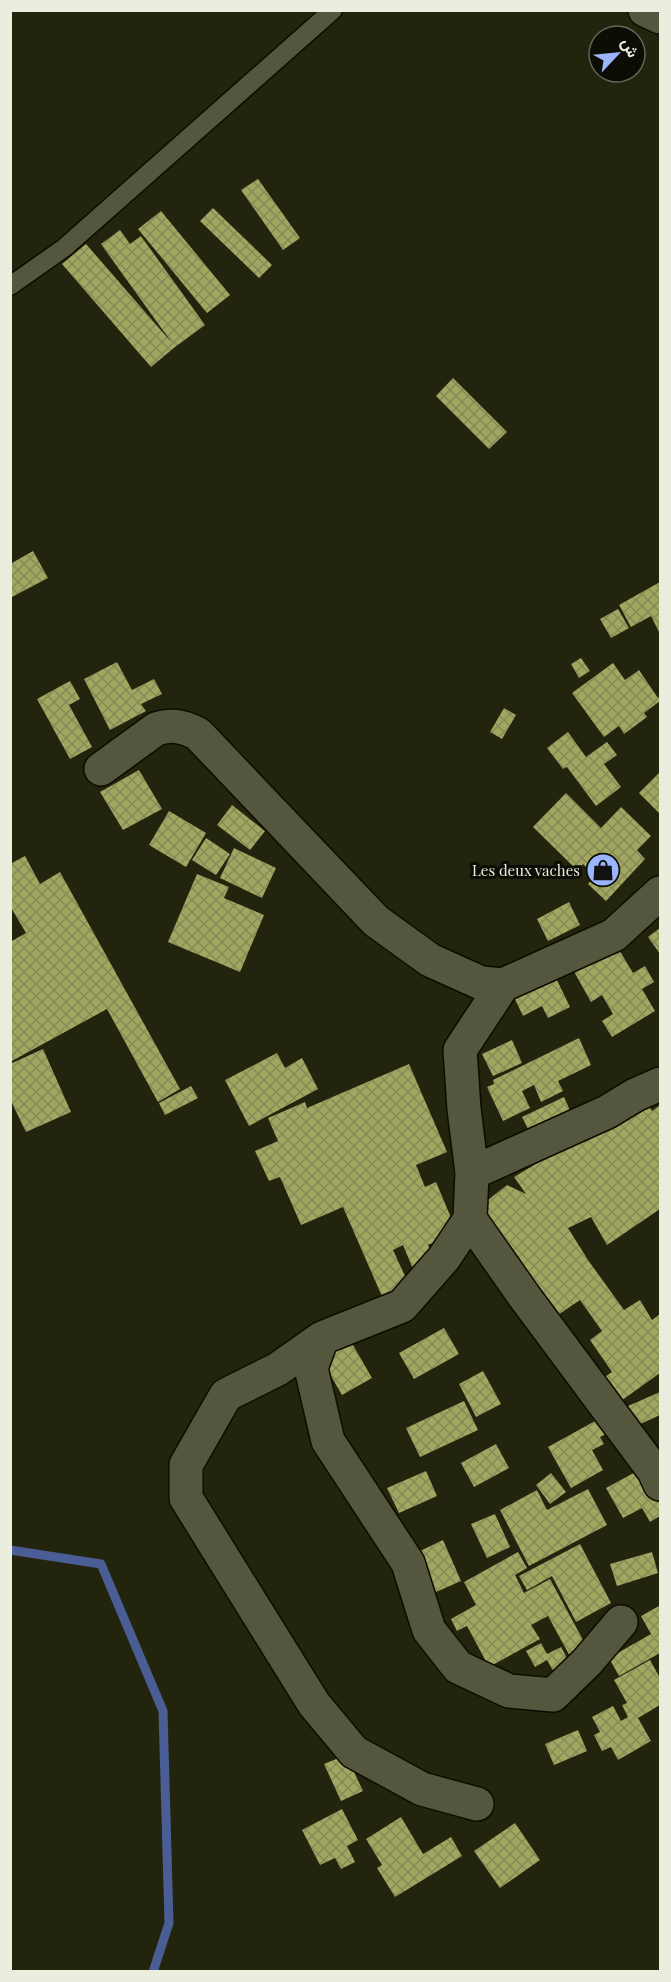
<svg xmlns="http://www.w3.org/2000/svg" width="671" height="1982" font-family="'Playfair Display',Vazirmatn,serif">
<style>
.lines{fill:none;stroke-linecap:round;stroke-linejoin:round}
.stream{stroke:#4a5d95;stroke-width:9}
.building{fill:url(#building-cross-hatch)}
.service-casing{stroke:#0c0d00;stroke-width:21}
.minor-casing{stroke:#0c0d00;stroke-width:36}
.secondary-casing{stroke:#0c0d00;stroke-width:36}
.service{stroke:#54563d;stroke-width:18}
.minor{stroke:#54563d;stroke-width:33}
.secondary{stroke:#54563d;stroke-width:33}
.labels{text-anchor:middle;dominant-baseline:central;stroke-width:6;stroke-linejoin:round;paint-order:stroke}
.poi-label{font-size:15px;fill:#ebedde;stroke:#0c0d04;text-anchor:end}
</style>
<defs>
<pattern id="building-cross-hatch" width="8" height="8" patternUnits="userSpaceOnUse" patternTransform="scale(1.5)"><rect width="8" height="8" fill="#a1a660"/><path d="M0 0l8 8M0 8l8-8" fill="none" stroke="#868a57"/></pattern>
</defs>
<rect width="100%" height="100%" fill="#23240d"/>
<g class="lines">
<path class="stream" d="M10,1550L101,1564L163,1711L169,1923L153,1972"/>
</g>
<path class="building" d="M258,179L300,238L283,250L241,190Z
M213,208L272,265L259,278L200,221Z
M161,211L230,295L207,313L138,229Z
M120,230L130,244L141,236L205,325L175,347L151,367L62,264L86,244L172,343L101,244Z
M453,378L507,432L489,449L436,396Z
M33,551L48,578L10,598V564Z
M660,582V634L651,616L631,627L619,605Z
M618,609L629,628L611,638L600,619Z
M581,658L590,671L579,678L571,664Z
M117,662L132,690L154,679L162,694L141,704L146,711L110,730L84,679Z
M613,663L625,680L639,670L658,698L660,696V701L644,713L647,717L624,734L619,726L604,737L572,693Z
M70,681L80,699L69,705L92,747L70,759L37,699Z
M504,708L516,715L502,739L490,732Z
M568,732L586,757L607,742L617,755L604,764L621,787L596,806L567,767L563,769L547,748Z
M139,770L162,809L123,830L100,792Z
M660,772V814L639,793Z
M566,793L601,828L621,807L651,836L637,850L645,859L606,901L588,884L595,876L583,864L577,870L533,827Z
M232,805L265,831L250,850L217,825Z
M169,811L206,833L186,867L149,845Z
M206,838L230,854L216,875L192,860Z
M234,848L276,868L262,898L220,878Z
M25,856L40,884L60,872L180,1089L158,1102L107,1009L10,1062V942L26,933L10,906V864Z
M197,874L229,887L224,898L264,915L240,972L168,942Z
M569,902L580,925L548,941L537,919Z
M660,928V954L648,937Z
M615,943L633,973L645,966L654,982L642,989L655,1011L612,1037L602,1021L613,1014L602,995L591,1002L572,968Z
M555,976L570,1007L548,1018L542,1006L523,1016L514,997Z
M579,1038L591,1065L558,1081L563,1091L541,1102L534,1085L522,1091L530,1108L503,1121L487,1087L494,1084L493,1080Z
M512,1040L522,1063L493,1076L482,1054Z
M43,1049L71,1112L26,1132L10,1099V1064Z
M277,1053L285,1068L302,1058L318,1089L249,1126L225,1080Z
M409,1064L447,1152L416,1165L425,1187L436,1182L457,1232L428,1245L434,1259L413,1269L403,1245L393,1250L411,1289L384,1301L343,1207L301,1225L280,1177L269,1181L255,1151L278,1141L268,1118L305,1102L307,1108Z
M191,1086L198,1098L165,1115L159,1103Z
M564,1097L572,1115L531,1135L522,1117Z
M644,1099L652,1111L660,1105V1209L607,1245L591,1217L568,1228L588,1260L624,1310L640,1300L652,1320L660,1314V1373L611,1408L594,1384L612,1372L590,1340L602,1331L580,1300L549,1321L474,1211L507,1185L526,1194L514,1177Z
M444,1328L459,1354L414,1379L399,1353Z
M350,1340L372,1378L342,1395L320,1357Z
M483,1371L501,1404L476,1417L459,1384Z
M660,1392V1415L636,1426L628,1406Z
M464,1401L478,1430L420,1457L406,1428Z
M606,1415L614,1430L600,1437L604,1444L592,1450L603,1470L571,1488L548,1447Z
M496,1444L509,1468L474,1487L461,1463Z
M643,1468L660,1500V1516L650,1522L642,1508L623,1518L606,1488Z
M426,1471L437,1496L399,1513L387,1488Z
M551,1473L566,1492L550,1504L536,1485Z
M588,1489L607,1525L529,1566L500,1510L537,1490L547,1510Z
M495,1514L510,1547L487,1558L471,1524Z
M443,1540L461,1581L436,1592L418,1552Z
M580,1544L611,1603L576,1622L552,1576L527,1590L519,1576Z
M518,1552L527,1568L515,1575L524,1593L550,1579L589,1651L572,1660L548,1616L531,1625L540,1639L489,1667L467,1626L457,1631L451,1619L476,1605L464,1582Z
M652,1552L658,1573L617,1586L610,1564Z
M659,1606L660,1653L619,1676L609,1658L651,1634L641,1616Z
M541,1643L547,1654L561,1647L572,1667L556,1676L547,1660L535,1667L526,1651Z
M650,1660L660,1678V1705L638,1718L651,1741L618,1760L611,1747L602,1751L594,1735L600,1732L592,1717L613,1706L621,1721L628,1717L622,1705L627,1703L614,1680Z
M578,1730L587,1751L554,1765L545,1744Z
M346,1755L363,1791L341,1801L324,1764Z
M342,1809L358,1840L347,1846L355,1862L341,1869L335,1858L320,1865L302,1830Z
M401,1817L423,1854L451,1837L462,1856L395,1897L377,1868L382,1865L366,1839Z
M515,1823L540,1860L500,1888L474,1851Z"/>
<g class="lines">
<defs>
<path id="service" d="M10,286L64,248L333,10"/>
<path id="minor" d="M101,769L156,729C172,724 183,726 198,734L376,921L430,960L481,983L503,985L614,935L660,893
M503,985L460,1050L464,1109L472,1173L470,1219L444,1258L402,1306L322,1338L311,1368L328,1441L408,1563L429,1630L458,1667L509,1691L553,1695L587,1662L621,1622
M472,1173L607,1112L635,1095L660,1084
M470,1219L524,1296L654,1471L660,1484
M322,1338L278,1369L226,1395L186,1465V1498L314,1704L354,1752L422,1789L477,1804"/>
<path id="secondary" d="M645,10L660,17"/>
</defs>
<use href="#service" class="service-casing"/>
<use href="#minor" class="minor-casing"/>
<use href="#secondary" class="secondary-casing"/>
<use href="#service" class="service"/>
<use href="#minor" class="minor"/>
<use href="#secondary" class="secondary"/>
</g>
<defs>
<symbol id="shop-disc" viewBox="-11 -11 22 22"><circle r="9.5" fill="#9bb5fd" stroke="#0c0d04"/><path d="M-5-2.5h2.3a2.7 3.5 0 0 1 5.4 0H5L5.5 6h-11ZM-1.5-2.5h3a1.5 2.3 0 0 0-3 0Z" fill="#111"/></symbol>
</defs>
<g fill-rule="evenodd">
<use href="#shop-disc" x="584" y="851" width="38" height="38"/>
</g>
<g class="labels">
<g class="poi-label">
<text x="580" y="870">Les deux vaches</text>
</g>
</g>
<rect width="671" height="1982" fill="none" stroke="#ebedde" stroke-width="24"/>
<g transform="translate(617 54) rotate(64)"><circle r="28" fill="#0c0d04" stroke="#65675b" stroke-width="1.5"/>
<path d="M0-4.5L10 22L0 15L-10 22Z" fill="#9bb5fd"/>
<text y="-9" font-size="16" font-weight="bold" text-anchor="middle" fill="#ebedde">ش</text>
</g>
</svg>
